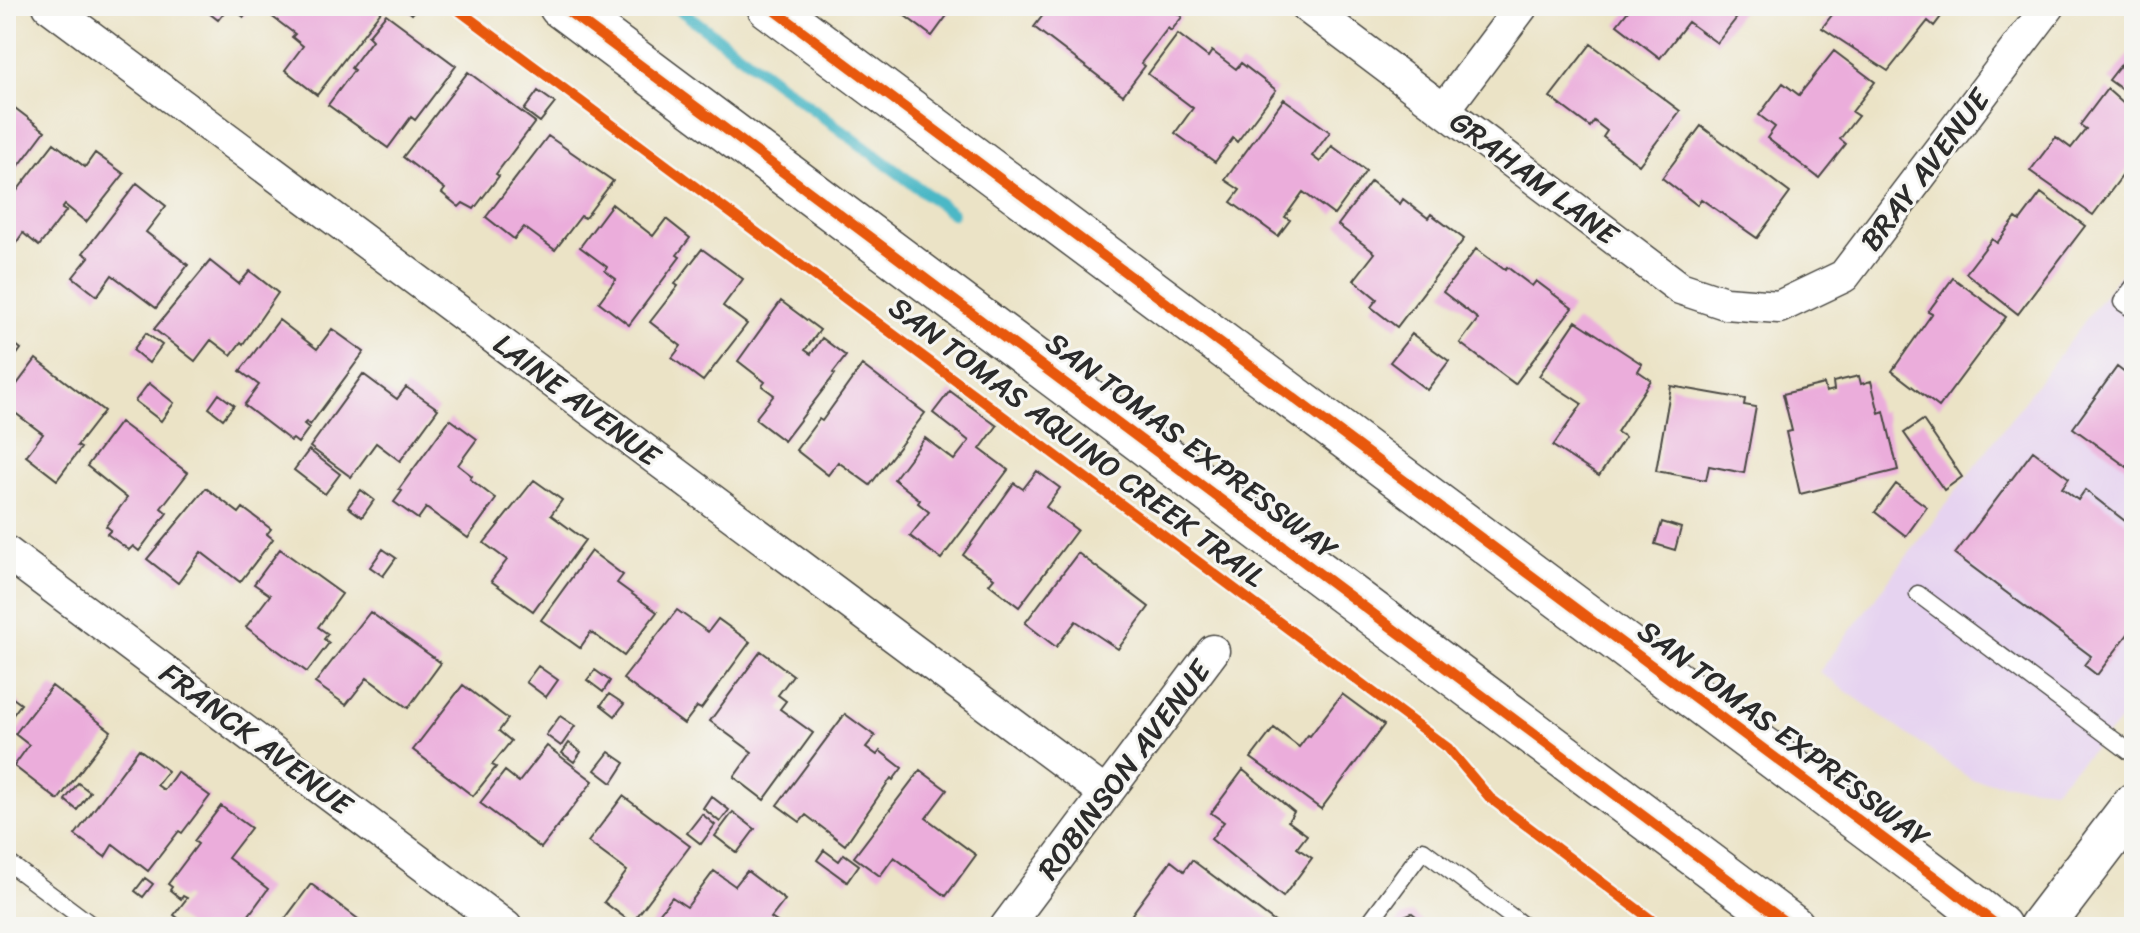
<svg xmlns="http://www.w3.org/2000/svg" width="2140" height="933" font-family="Sriracha,sans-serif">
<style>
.built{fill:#e6d3f0}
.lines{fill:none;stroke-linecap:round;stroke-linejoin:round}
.stream{stroke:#4bb8c6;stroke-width:12}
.building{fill:#ebaddb}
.service-casing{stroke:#484742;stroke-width:19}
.minor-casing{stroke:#484742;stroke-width:35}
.primary-casing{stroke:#484742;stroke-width:47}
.trunk-casing{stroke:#484742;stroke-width:47}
.service{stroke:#fff;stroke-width:16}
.minor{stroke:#fff;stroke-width:32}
.primary{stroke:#fff;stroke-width:44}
.trunk{stroke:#fff;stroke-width:44}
.cycleway-casing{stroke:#f6f6f2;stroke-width:15}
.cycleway{stroke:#e8590c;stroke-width:10}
.labels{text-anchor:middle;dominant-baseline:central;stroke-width:6;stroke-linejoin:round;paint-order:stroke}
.street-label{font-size:30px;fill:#2b2b2b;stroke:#f6f6f2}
</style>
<rect width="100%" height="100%" fill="#f6f6f2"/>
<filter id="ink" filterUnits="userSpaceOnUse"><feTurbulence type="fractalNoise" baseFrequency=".0125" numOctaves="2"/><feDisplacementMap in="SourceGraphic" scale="16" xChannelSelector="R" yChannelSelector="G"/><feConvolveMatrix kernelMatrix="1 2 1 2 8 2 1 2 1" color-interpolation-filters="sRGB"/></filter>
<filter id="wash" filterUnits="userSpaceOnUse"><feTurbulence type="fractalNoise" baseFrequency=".006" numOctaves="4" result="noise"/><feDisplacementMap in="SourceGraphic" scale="32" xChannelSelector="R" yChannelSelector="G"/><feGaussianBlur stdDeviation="1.8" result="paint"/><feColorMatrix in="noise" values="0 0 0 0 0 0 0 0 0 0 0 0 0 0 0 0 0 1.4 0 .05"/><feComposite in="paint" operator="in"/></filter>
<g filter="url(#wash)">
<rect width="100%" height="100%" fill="#ebe3c6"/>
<path class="built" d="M2134,256V707L2054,789L1972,780L1819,672Z"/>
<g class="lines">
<path class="stream" d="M675,6L952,213"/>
</g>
<g id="blocks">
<path class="building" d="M200,6H252L244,17L229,6L218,20Z
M270,6H374L381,11L317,95L285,70L303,46L292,37L295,34L266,12Z
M402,6H418L412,14Z
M901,6H954L932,36L897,10Z
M1050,6H1168L1182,17L1171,31L1168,28L1141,63L1145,66L1123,95L1034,27Z
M1632,6H1746L1717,43L1688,22L1660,58L1617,25Z
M1839,6H1860L1865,10L1868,6H1949L1934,26L1928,21L1888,71L1822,28Z
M386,14L456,66L415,120L411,117L388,148L328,105L354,70L351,68L372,40L368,36Z
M1178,34L1208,57L1212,51L1236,69L1241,63L1276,90L1237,142L1233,138L1215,162L1175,133L1193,108L1148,74Z
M1591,44L1680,111L1639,165L1603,137L1607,131L1594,121L1590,127L1550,97Z
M1834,51L1875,82L1852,112L1858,116L1840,139L1846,144L1819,178L1767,138L1775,127L1759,115L1783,83L1799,95Z
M2134,52V98L2109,80L2130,53L2132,55Z
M468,72L535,122L496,174L499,176L474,209L463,203L459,207L442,193L445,189L403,157Z
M2107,89L2134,113V160L2093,215L2030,171L2056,137L2071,148L2086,129L2080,125Z
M538,91L555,103L540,122L524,110Z
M1284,99L1330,132L1312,156L1320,162L1332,146L1366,171L1334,215L1303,192L1285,217L1290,220L1278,236L1231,202L1240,190L1225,180Z
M11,105L45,131L6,183V111Z
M1701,126L1790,193L1757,238L1701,199L1697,205L1662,178Z
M548,136L613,181L585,218L581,216L555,250L524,227L514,239L486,217Z
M54,143L85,167L95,153L124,174L86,222L65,205L62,209L66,211L39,246L23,233L16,243L6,235V205Z
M1371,181L1400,204L1403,199L1428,218L1431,214L1464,239L1397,327L1371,307L1377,299L1354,280L1375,253L1338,225Z
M137,183L166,206L146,232L188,265L156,308L112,275L97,296L73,277L89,257L83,253Z
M2041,193L2085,226L2018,314L1966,273L1992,239L1997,243L2016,218L2020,221Z
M612,204L653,236L666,219L690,238L677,255L680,257L629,325L599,302L616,279L605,271L607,267L580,247Z
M702,249L743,279L723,306L747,324L703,381L672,358L681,346L650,322L678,286L675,284Z
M1476,249L1505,270L1507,267L1532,286L1536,281L1572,308L1515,384L1460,343L1478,319L1443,292Z
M210,261L239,284L250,271L278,293L243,344L241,342L231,355L211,340L195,361L154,329Z
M1953,278L2006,317L1939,407L1892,371L1932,314L1928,312Z
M781,301L820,330L805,350L811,354L822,338L846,356L833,373L835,374L784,441L755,419L774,395L762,386L765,382L738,361Z
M279,320L317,349L332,329L364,352L310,425L306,422L304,424L309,428L298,443L293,439L291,441L244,405L259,385L240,371Z
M1576,321L1642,364L1638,371L1651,380L1617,432L1625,437L1599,476L1553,446L1582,404L1539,376Z
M146,333L162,345L149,363L133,350Z
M1412,334L1449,361L1427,390L1390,362Z
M6,337L21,349L6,369Z
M36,359L104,411L77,446L81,448L57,480L26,456L43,434L6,406V399Z
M862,365L925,413L870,485L838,462L828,475L796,450L819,419L822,421Z
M2117,367L2134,380V472L2073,428Z
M363,374L397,399L406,387L438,409L400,461L376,443L351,477L310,447Z
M1859,376L1861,384L1871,381L1879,413L1884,411L1898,470L1800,494L1786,432L1792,431L1783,394L1824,384L1826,392L1834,390L1833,382Z
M149,383L174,403L161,421L135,401Z
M1671,386L1745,399L1744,405L1756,407L1744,473L1709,466L1706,480L1656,471Z
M950,391L997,426L980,449L1008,470L941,559L910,536L929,512L918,503L920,500L894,479L925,438L954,460L969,441L933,413Z
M219,394L234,405L223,419L209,408Z
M450,419L477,439L458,465L472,476L470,479L496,499L468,538L426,508L418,519L394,502L402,491L399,489Z
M1923,420L1962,477L1944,490L1904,433Z
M120,422L188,473L161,508L167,513L139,551L133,546L129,550L107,534L111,530L106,526L127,498L87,466Z
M309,450L340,474L325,494L294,470Z
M2033,451L2069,478L2062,488L2078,500L2085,490L2134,528V626L2097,675L2084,665L2091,656L1955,554Z
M1037,471L1060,488L1046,507L1077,530L1019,607L989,584L994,578L963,555L1014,483L1023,489Z
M534,480L562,500L551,515L585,540L533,611L491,581L507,560L484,543Z
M1896,484L1927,507L1906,536L1875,512Z
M206,488L239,513L243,508L271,529L267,534L273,539L240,582L201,552L178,583L147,559Z
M361,490L374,500L362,517L348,507Z
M1662,522L1681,528L1675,550L1655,544Z
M280,549L342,594L318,627L328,634L324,639L329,643L307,672L246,627L270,595L254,584Z
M383,549L396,558L383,576L370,567Z
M591,551L623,575L617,583L657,612L624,656L591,632L580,648L541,620Z
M1078,553L1149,607L1118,649L1076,621L1056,647L1025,623Z
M677,610L708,632L718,619L750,642L701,709L697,707L684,724L623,679Z
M370,612L441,663L408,708L367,678L346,705L315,683Z
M761,651L793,675L778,695L786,701L780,709L813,733L764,800L734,777L752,752L710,721Z
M538,666L558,680L546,697L526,682Z
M595,670L610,681L603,692L587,680Z
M463,685L508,719L499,731L511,741L492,765L496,767L473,796L413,750Z
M52,686L111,731L58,800L14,766L29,745L15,734Z
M6,693L21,704L6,724Z
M609,694L624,704L615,716L601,705Z
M1342,694L1384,725L1321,809L1251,758L1274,728L1299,747L1308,735L1310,736Z
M845,714L875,736L866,747L877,755L880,751L902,768L893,780L891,778L845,845L806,815L800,822L777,805Z
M560,716L575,726L561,746L546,735Z
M569,743L581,752L574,762L562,753Z
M547,746L593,781L541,848L480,803L505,771L519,782Z
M139,749L168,771L157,785L164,790L177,772L210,796L182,833L179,831L148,871L113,844L105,857L75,835Z
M609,752L625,763L612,783L595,770Z
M920,770L947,790L926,818L976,855L946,896L894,857L880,876L854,857Z
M1243,770L1294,812L1288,821L1307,835L1297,848L1312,858L1283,897L1211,839L1224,822L1211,813Z
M78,783L90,792L77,810L65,800Z
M623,796L690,846L632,923L604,902L627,871L588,842Z
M711,796L729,810L720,822L703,808Z
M221,806L251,828L228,858L268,889L240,927H190L174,915L187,898L183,896L181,899L170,890L172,887L168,884L198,844L194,841Z
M733,812L755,829L737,853L715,836Z
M702,814L715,825L701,844L687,833Z
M824,850L839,861L844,854L859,865L847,882L817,860Z
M1192,860L1276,923L1273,927H1150L1132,914L1171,861L1184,871Z
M714,871L735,886L747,871L785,900L771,918L777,922L773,927H649L672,897L687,907Z
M145,878L153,884L143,897L135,891Z
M311,884L369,927H279Z
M1412,913L1430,927H1394L1401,917Z"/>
</g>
</g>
<g filter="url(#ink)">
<use href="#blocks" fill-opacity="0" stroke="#484742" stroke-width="2"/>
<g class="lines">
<defs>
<path id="service" d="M2134,286L2122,302L2134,310
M1918,594L2134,755
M6,861L94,927
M1366,927L1423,850L1525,927"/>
<path id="minor" d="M49,6L1106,794
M1306,6L1680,288L1725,303L1779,307L1844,276L2049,6
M1444,110L1522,6
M6,552L506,927
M1006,927L1213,651"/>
<path id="primary" d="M2041,927L2134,805"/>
<path id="trunk" d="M561,6L1792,927
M769,6L1951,889L1999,927"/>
</defs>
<use href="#service" class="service-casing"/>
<use href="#minor" class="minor-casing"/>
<use href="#primary" class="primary-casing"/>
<use href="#trunk" class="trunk-casing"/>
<use href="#service" class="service"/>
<use href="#minor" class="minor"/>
<use href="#primary" class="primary"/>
<use href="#trunk" class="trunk"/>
<defs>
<path id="cycleway" d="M453,6L1448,748L1490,798L1661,927
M561,6L1792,927
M769,6L1951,889L1999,927"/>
</defs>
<use href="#cycleway" class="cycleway-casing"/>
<use href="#cycleway" class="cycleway"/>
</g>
</g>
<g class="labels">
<g class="street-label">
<text transform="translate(1925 170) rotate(-53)">BRAY AVENUE</text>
<text transform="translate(1534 178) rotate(37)">GRAHAM LANE</text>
<text transform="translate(577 400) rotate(37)">LAINE AVENUE</text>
<text transform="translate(1077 442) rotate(37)">SAN TOMAS AQUINO CREEK TRAIL</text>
<text transform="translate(1192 446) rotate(37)">SAN TOMAS EXPRESSWAY</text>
<text transform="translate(1784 734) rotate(37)">SAN TOMAS EXPRESSWAY</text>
<text transform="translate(256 739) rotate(37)">FRANCK AVENUE</text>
<text transform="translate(1124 770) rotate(-53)">ROBINSON AVENUE</text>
</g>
</g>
<rect width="2140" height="933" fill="none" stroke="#f6f6f2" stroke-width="32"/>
</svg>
